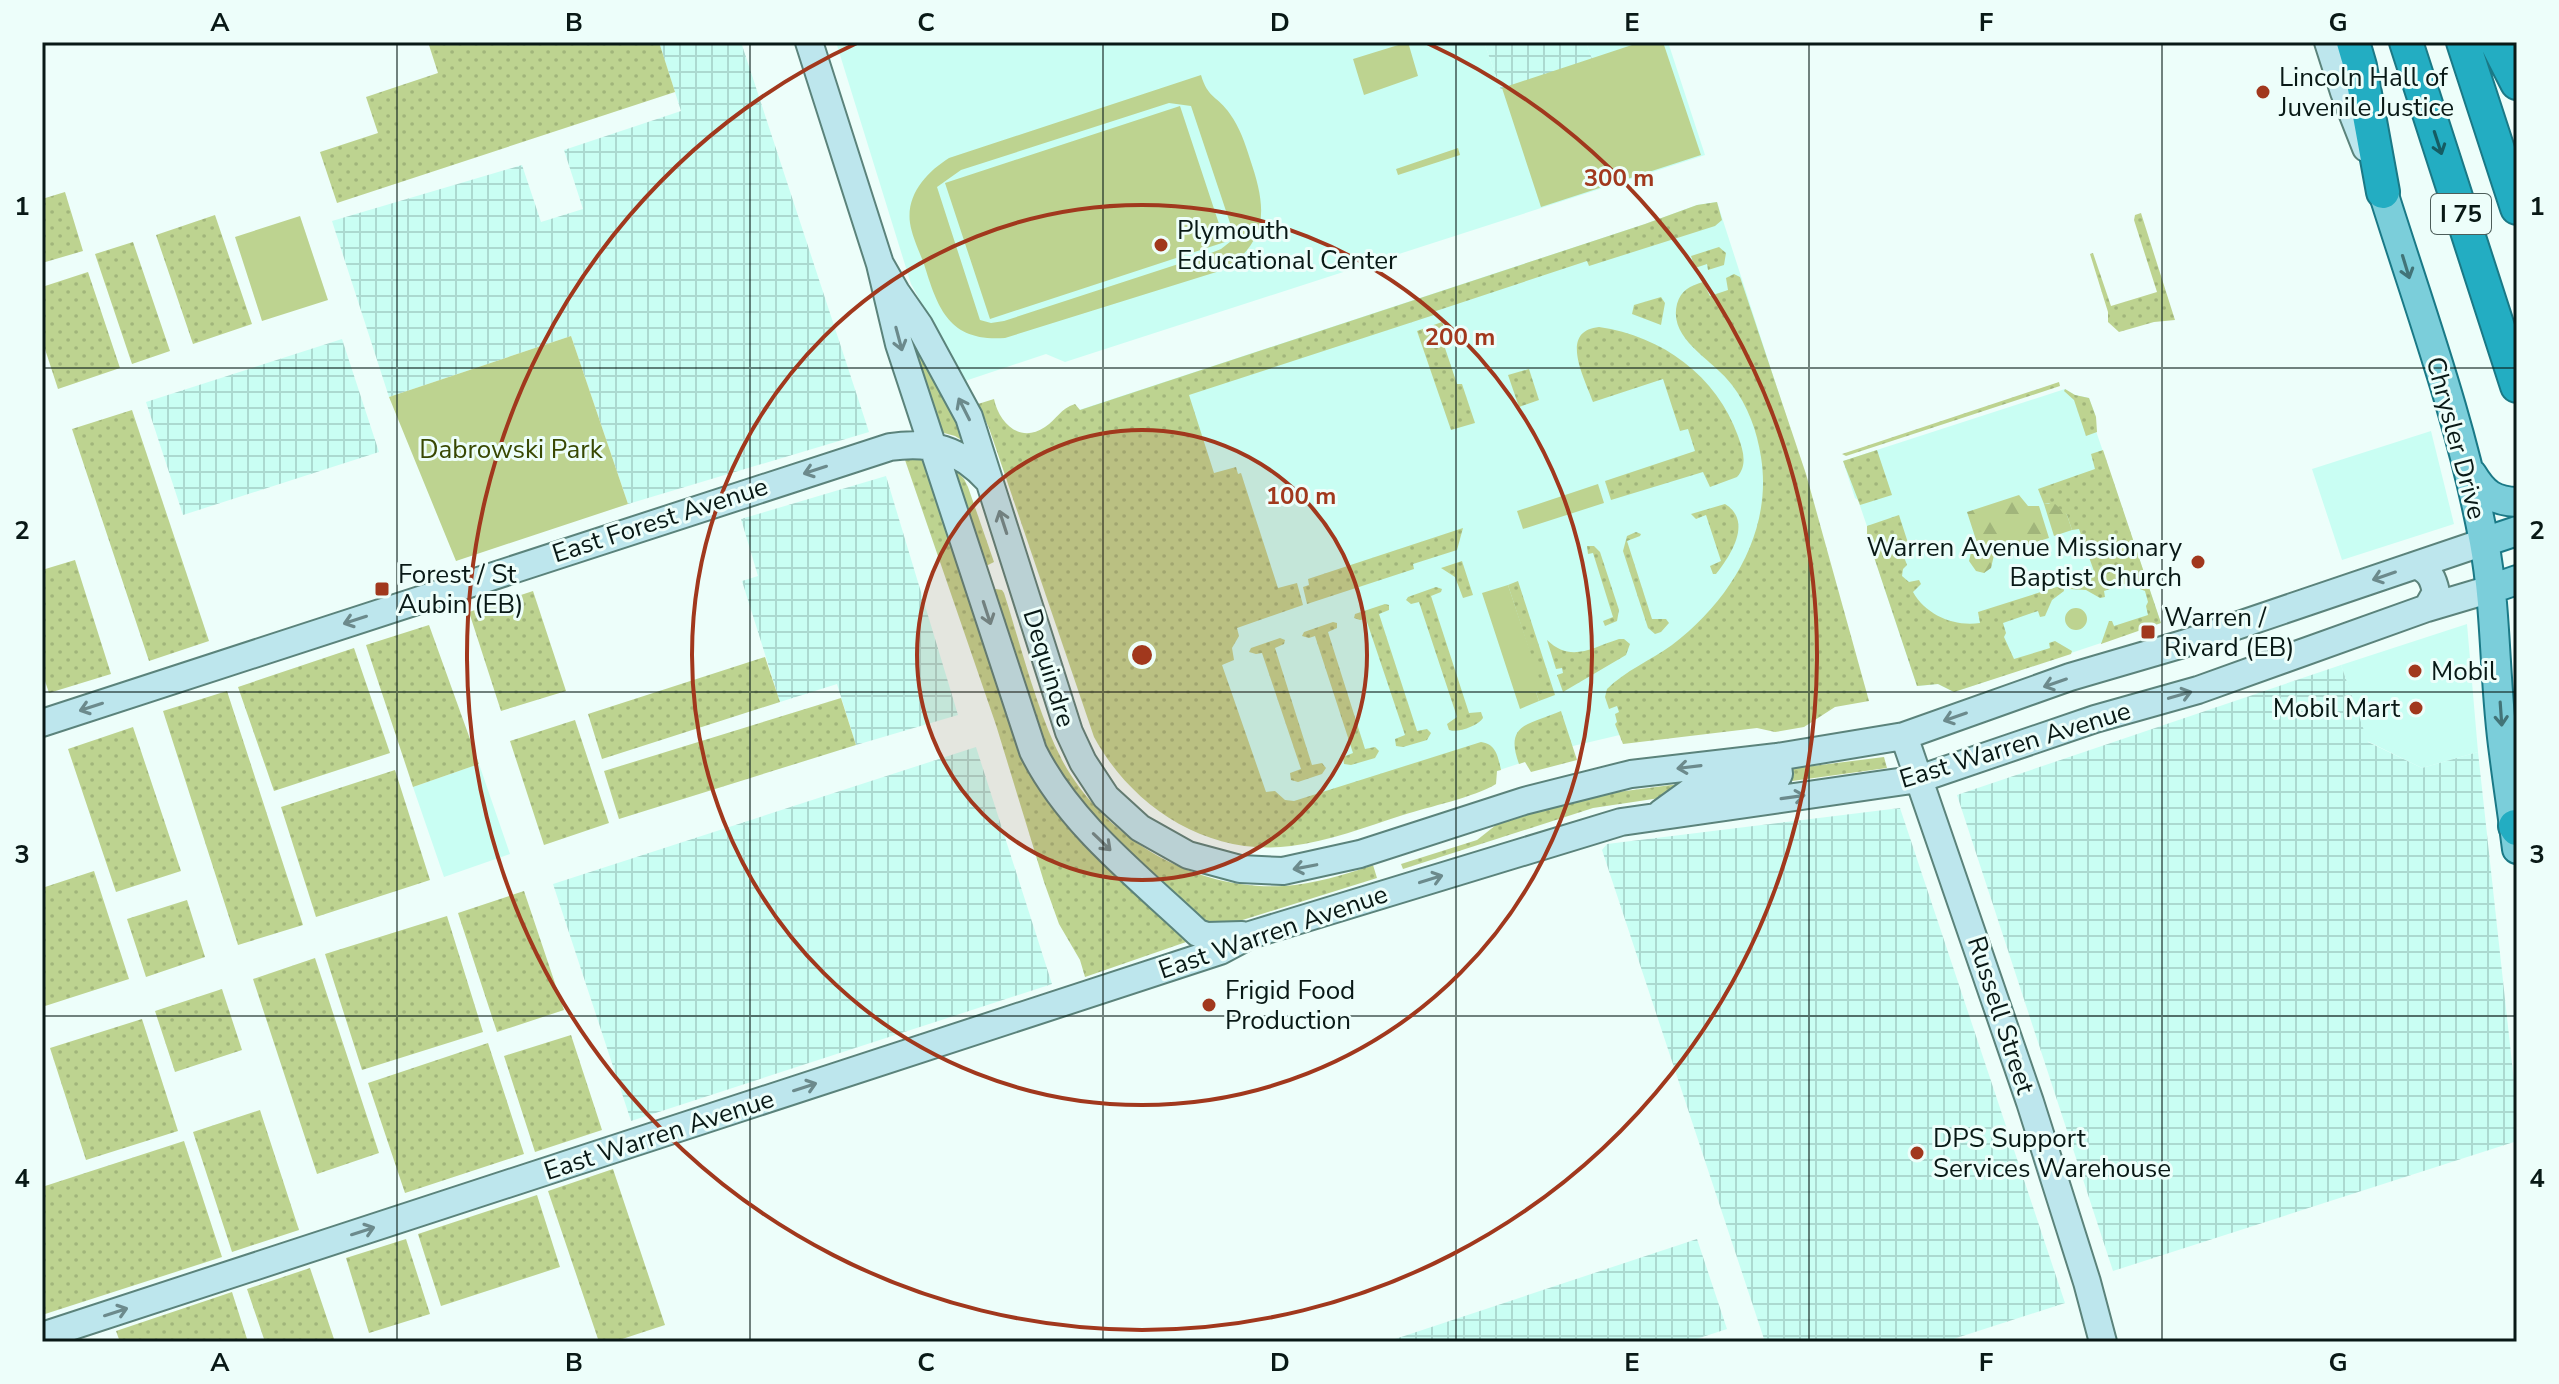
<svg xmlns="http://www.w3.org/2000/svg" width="2559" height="1384" font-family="'Nunito Sans',sans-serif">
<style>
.built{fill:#c9fef3}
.industrial{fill:url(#industrial-grid)}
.grass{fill:url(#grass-dots)}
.forest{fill:url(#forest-firs)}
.green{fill:#bdd390;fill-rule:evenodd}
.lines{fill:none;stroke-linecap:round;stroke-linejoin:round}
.secondary-casing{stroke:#5b837b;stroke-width:30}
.primary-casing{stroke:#1a7986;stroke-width:32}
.highway-casing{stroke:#1a7986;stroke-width:36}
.secondary{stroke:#bde6ed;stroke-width:26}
.primary{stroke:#7bceda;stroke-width:28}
.highway{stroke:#23adc2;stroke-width:32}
.oneway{stroke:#155c63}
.oneway2{stroke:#427478}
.oneway3{stroke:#6c8a8c}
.grid{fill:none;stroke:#091916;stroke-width:2;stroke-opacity:0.55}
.ring{fill:none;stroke:#a1381d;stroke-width:4}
.poi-dot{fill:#a1381d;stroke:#edfefa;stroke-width:3}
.labels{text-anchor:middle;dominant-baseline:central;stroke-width:6;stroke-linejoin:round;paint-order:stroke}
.shield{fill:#edfefa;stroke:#4d5e5a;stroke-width:2}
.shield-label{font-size:24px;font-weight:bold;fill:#091916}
.poi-label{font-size:26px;fill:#091916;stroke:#edfefa;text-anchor:start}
.street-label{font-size:26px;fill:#091916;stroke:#edfefa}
.park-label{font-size:26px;fill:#384803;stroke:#edfefa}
.centre{fill:#a1381d;stroke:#edfefa;stroke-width:4}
.ring-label{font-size:24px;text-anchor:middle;font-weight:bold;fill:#a1381d;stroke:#edfefa;stroke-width:6;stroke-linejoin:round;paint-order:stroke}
.neatline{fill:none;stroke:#091916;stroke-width:3}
.grid-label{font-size:26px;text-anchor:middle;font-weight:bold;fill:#091916}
</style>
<defs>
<pattern id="industrial-grid" width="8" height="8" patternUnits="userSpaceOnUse" patternTransform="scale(2)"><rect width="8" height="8" fill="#c9fef3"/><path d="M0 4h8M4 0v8" fill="none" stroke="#abd9d0"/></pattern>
<pattern id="grass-dots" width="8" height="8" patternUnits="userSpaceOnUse" patternTransform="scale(2)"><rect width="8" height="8" fill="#bdd390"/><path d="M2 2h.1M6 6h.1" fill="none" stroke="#a1b57b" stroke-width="1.8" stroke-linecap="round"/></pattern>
<pattern id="forest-firs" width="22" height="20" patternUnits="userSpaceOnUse" patternTransform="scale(2)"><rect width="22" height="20" fill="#bdd390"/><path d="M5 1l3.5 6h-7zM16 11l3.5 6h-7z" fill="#a1b57b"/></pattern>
</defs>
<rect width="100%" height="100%" fill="#edfefa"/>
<path class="built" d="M836,42H1484L1501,90L1592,59L1586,42H1668L1705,155L1065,362L1046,354L965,381L911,284Z
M1717,202L1791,431L1845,682L1573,746L1334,824L1276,834L1079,410L1645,224L1697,205Z
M2065,389L2075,395L2089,398L2096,417L2095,428L2161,623L1954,692L1938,684L1917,686L1867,536L1869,532L1858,500L1855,498L1843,461Z
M2431,431L2454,524L2342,560L2312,469Z
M2467,624L2478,752L2422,768L2367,741L2341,665Z
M479,764L510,854L444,877L413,787Z"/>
<path class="industrial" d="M659,42H741L869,432L628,504L571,336L389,397L332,221L522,165L541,222L583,209L564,150L681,111Z
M1484,42H1586L1592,59L1501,90Z
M342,339L379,452L183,515L146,402Z
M886,476L958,715L856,745L837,684L780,702L742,581L758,576L741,519Z
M2341,665L2368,742L2422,768L2478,752L2517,1109V1141L2113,1271L1957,795Z
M976,747L1052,984L631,1121L553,884Z
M1900,808L2065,1303L1944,1342H1765L1602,850L1607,844Z
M1697,1239L1727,1329L1687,1342H1386Z"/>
<path class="grass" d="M428,42H659L675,92L337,203L320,152L378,133L366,97L438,73Z
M65,192L83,251L42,263V199Z
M1717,202L1722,220L1715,226L1589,266L1587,261L1433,312L1434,315L1189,395L1214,473L1236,467L1238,474L1241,473L1278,588L1297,583L1303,605L1237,628L1239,636L1232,648L1234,660L1222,665L1266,792L1275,791L1285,800L1294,801L1481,742C1496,744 1498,756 1501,770L1497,771L1496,784C1475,797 1428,807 1403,815C1366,827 1329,841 1291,846C1208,857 1132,807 1094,737L989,428L978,404L994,399C999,423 1020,444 1045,427C1057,419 1060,409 1075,404L1080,410L1645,224L1697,205Z
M2141,213L2175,320L2154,322L2119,332L2108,322V312L2090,254L2093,253L2111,306L2157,292L2134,220L2135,215Z
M215,215L252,324L193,344L156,235Z
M133,242L170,351L132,364L95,254Z
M1719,247L1726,253L1724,265L1708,270L1707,264L1695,268L1691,256Z
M88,272L120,368L58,389L42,340V287Z
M1734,274L1740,277L1806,474L1869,701L1835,707L1804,727L1775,732L1757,728L1623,744L1615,724L1617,722L1615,714L1619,712L1617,706L1609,709L1605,697L1607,689C1625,671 1651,660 1672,645C1730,601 1773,532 1761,457C1757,431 1748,406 1732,385C1713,359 1668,340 1677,304C1681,290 1690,286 1703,282L1710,296L1728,290L1726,278Z
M1661,297L1665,303L1661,325L1632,314L1634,305Z
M902,319L954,407L968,444L955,436L937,431Z
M1442,322L1446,334L1441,336L1457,384H1462L1475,423L1451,430L1417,331Z
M1599,327C1662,336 1717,376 1738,436C1743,450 1748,465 1737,477L1710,487L1703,472L1611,500L1605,481L1695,451L1688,429L1680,431L1663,379L1593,402C1585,379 1558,331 1599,327Z
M1529,369L1539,400L1519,407L1508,375Z
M2059,382L2060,386L1846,456L1842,454Z
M2065,389L2075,395L2089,398L2096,417L2097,432L2086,436L2074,400L2064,391Z
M132,410L209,641L149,661L72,429Z
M1877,450L1892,495L1860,505L1843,461Z
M2103,450L2161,623L2101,644L2109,621H2112L2114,626L2148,615L2146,606L2148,602L2145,591L2140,589L2137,580L2104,591L2105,597L2100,598L2086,590L2069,589L2067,583L2095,574L2079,529L2072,530L2067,515L2049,503L2044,504L2038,489L2095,469L2091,454Z
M917,457L928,459L1015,722L1189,941L1085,977L1080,960L1059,924L1044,882L996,725L905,460Z
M952,466L964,479L968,487L994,562L982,568Z
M1725,504C1753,521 1731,555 1716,574H1713L1710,566L1721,561L1706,515L1696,519L1691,514Z
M1899,515L1909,546L1901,549L1907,565L1903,569L1902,576L1909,582L1919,580L1921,584L1913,592C1926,615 1954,627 1980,623L1978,612L2063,585L2064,591L2052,600L2045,616L2040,617L2038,611L2003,623L2006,633L2004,637L2014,659L2050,648L2049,643L2055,641L2072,651L2071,654L1954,692L1938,684L1917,686L1867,536V526Z
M1463,528L1457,550L1413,564L1414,569L1307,604L1303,587L1309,585L1308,579Z
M1636,532L1641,534L1640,536L1627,541L1652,619H1666L1669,623L1661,632L1655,634L1648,628L1623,551L1627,536Z
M1587,546H1594L1600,552L1619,610L1617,621L1605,626L1603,621L1613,617L1593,553L1588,554Z
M75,560L111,674L49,693L42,672V570Z
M1462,561L1473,595L1463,598L1455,577L1441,568Z
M1518,581L1555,695L1539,701L1536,692L1542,690L1508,585Z
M1436,587L1442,589L1441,592L1431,596L1469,713L1481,712L1483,718C1478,726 1458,733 1449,730L1447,724L1457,717L1419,602L1411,604L1406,600L1408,597Z
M996,589L1002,590L1004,593C1021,646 1037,712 1062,760C1105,839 1194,891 1284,886C1314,884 1344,875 1373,865L1377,878L1217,928L1209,927L1088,819L1046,757L992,590Z
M533,591L566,691L501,711L469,612Z
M1385,604L1389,605V610L1379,614L1417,731L1427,729L1431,733L1427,740L1403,747L1396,746L1395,739L1405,735L1366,619L1360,620L1354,618L1355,614Z
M1333,622L1337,623V628L1328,632L1365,749L1375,747L1379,751L1375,758L1351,765L1344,764L1343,757L1353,753L1315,636L1309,638L1302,636L1304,632Z
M429,625L479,764L413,787L366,645Z
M1280,638L1285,640L1284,644L1275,648L1312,765L1322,763L1326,768L1322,774L1298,782L1291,780L1290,773L1301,769L1262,653L1256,654L1249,652L1251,648Z
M1619,639H1624L1630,644L1626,655L1563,692L1557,675L1563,673L1562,668L1556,669L1547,640C1571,663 1591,648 1619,639Z
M354,648L390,753L274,791L238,687Z
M765,657L780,702L602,759L588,714Z
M227,691L303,925L238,945L163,711Z
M841,698L856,745L619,819L604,771Z
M1561,711L1577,760L1531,772L1525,762L1519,764C1504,723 1529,725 1561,711Z
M575,720L609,823L544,845L510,741Z
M133,727L181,871L116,892L68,749Z
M1884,757L1887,768L1792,781L1789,769Z
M395,770L430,880L316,917L281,807Z
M1763,773L1660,798L1593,808L1403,869L1401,864L1477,840L1496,825L1587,796Z
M94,871L129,979L42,1007V888Z
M524,891L564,1010L497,1032L458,913Z
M187,900L205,957L146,977L127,919Z
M447,916L483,1032L362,1070L325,954Z
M315,958L379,1153L317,1174L253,979Z
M222,989L242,1050L175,1072L155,1011Z
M142,1019L178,1131L86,1160L50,1048Z
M571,1035L602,1130L535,1152L504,1056Z
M488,1043L524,1154L405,1193L368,1083Z
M260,1110L299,1230L232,1252L193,1132Z
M184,1141L222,1257L42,1315V1187Z
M613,1169L665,1325L613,1342H599L548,1191Z
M537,1195L560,1267L441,1306L418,1234Z
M406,1239L430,1314L369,1333L346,1258Z
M310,1268L335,1342H265L247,1289Z
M232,1292L248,1342H120L116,1331Z"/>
<path class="forest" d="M2019,495L2028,506H2039L2049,538L1994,555L1991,568L1984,573L1976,571L1969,561L1971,553L1978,546L1967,512Z
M2054,503L2067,515L2072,530L2054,536L2044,504Z"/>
<path class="green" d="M1408,42L1418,76L1364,95L1353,59Z
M1641,42H1663L1701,155L1541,207L1502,88Z
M1201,75C1208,99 1218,96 1230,114C1240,128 1245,143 1250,159C1266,206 1270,238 1226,269L1005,338C949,342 938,309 924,264C919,251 912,236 910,223C906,194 927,172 949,158ZM1169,103L1191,106L1235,238L1221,249L1206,255L1004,321L991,323L980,320L937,187L961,170Z
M1180,106L1225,242L990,319L945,183Z
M1458,148L1460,155L1398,175L1396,169Z
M300,216L328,300L262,321L235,237Z
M571,336L628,504L456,561L389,397Z
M1598,484L1604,503L1523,529L1517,511Z
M1508,585L1543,690L1536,692L1539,701L1520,709L1482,593Z
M2065 619a11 11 0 1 1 22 0a11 11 0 1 1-22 0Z"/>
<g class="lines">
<defs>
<path id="secondary" d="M809,42L880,264L899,344L1033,751C1070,825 1139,877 1198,933L1207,936L1242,935
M2328,42L2344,92L2366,148
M880,264L896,292L919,325L969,417L1069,732L1083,762L1106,797L1140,828L1188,855L1240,869L1283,871L1360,854L1524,801L1631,774L1777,757L1904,736L2070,677L2183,644L2484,542
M2417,565C2430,572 2433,578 2436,592L2427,608
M42,723L890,447C930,441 960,449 988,480
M1904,736L2030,1102L2087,1282L2103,1342
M1661,813L1690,792L1765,783L1776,779L1779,774L1777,757
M42,1336L1220,951L1250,935L1621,822L1919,779L2095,719L2198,690L2427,608L2491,589"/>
<path id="primary" d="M2383,192C2419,307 2462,423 2484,542C2497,612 2494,683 2504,753C2508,785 2513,817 2517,849
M2472,474C2484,494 2494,501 2517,502
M2484,542L2517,531
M2491,589L2517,580"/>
<path id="highway" d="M2353,42L2360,66L2383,192
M2406,42L2517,386
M2463,42L2517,208
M2496,42L2517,83
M2515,826L2517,829"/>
</defs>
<use href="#secondary" class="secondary-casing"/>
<use href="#primary" class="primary-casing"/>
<use href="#highway" class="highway-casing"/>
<use href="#secondary" class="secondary"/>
<use href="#primary" class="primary"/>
<use href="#highway" class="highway"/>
</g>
<defs><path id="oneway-shaft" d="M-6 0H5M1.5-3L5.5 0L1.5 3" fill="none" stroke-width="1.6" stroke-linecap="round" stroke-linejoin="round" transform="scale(2)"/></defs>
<use class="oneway" href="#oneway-shaft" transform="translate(2438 143) rotate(72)"/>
<g class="oneway2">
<use href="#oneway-shaft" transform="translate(2406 267) rotate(73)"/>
<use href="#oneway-shaft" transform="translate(2501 714) rotate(86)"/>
</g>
<g class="oneway3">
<use href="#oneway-shaft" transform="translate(899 339) rotate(75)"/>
<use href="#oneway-shaft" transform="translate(964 409) rotate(-117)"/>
<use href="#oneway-shaft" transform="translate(815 470) rotate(162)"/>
<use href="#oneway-shaft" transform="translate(1003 522) rotate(-108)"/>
<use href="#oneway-shaft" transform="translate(2384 576) rotate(161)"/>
<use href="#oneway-shaft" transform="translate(987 613) rotate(72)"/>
<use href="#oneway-shaft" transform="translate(355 620) rotate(162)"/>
<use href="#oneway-shaft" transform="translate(2055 683) rotate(161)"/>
<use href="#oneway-shaft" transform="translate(2180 695) rotate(-16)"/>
<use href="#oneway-shaft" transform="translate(91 707) rotate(162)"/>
<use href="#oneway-shaft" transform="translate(1955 717) rotate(161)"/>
<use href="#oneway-shaft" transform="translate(1689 767) rotate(173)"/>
<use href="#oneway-shaft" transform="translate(1793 797) rotate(-8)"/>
<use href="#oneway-shaft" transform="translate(1102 842) rotate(44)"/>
<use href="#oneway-shaft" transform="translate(1305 867) rotate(169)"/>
<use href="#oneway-shaft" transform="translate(1431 879) rotate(-17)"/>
<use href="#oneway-shaft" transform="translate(805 1087) rotate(-18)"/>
<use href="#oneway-shaft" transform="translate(363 1231) rotate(-18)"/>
<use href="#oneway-shaft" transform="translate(116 1312) rotate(-18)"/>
</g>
<path class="grid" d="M397,42V1342M750,42V1342M1103,42V1342M1456,42V1342M1809,42V1342M2162,42V1342M42,368H2517M42,692H2517M42,1016H2517"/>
<circle cx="1142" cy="655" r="225" fill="#a1381d" fill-opacity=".12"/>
<g class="ring">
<circle cx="1142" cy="655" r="225"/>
<circle cx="1142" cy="655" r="450"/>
<path d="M1427 43A675 675 0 1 1 857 43"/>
</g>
<g class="poi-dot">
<circle cx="2263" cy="92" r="8"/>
<circle cx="1161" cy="245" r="8"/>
<circle cx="2198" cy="562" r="8"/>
<rect x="374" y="581" width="16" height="16" rx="4"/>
<rect x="2140" y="624" width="16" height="16" rx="4"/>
<circle cx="2415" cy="671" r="8"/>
<circle cx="2416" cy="708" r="8"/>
<circle cx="1209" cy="1005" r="8"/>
<circle cx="1917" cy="1153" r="8"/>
</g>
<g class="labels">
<rect class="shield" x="2431" y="194" width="60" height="40" rx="6"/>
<g class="shield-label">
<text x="2461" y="214">I 75</text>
</g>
<g class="poi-label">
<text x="2279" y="77">Lincoln Hall of<tspan x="2279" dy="30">Juvenile Justice</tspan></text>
<text x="1177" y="230">Plymouth<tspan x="1177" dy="30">Educational Center</tspan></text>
<text x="2182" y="547" text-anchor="end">Warren Avenue Missionary<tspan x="2182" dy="30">Baptist Church</tspan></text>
<text x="398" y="574">Forest / St<tspan x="398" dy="30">Aubin (EB)</tspan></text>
<text x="2164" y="617">Warren /<tspan x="2164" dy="30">Rivard (EB)</tspan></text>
<text x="2431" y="671">Mobil</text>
<text x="2400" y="708" text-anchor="end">Mobil Mart</text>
<text x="1225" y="990">Frigid Food<tspan x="1225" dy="30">Production</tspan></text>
<text x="1933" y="1138">DPS Support<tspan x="1933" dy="30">Services Warehouse</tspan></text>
</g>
<g class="street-label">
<text transform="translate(2456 438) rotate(75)">Chrysler Drive</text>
<text transform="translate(660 520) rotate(-18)">East Forest Avenue</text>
<text transform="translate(1049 668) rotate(73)">Dequindre</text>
<text transform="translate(2015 745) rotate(-17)">East Warren Avenue</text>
<text transform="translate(1273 932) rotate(-19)">East Warren Avenue</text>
<text transform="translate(2001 1015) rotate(72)">Russell Street</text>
<text transform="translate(659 1135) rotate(-18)">East Warren Avenue</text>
</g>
<g class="park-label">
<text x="511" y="449">Dabrowski Park</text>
</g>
</g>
<circle cx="1142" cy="655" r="12" class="centre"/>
<g class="ring-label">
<text x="1619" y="186">300 m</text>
<text x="1460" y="345">200 m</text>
<text x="1301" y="504">100 m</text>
</g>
<rect width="2559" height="1384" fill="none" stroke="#edfefa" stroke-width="88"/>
<rect x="44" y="44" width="2471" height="1296" class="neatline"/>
<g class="grid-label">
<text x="220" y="31">A</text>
<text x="574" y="31">B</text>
<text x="926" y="31">C</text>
<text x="1280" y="31">D</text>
<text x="1632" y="31">E</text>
<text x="1986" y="31">F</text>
<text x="2338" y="31">G</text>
<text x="22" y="215">1</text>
<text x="2537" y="215">1</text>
<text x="22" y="539">2</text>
<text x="2537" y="539">2</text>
<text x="22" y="863">3</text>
<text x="2537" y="863">3</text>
<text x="22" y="1187">4</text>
<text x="2537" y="1187">4</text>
<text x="220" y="1371">A</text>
<text x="574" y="1371">B</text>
<text x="926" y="1371">C</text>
<text x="1280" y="1371">D</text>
<text x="1632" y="1371">E</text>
<text x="1986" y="1371">F</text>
<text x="2338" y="1371">G</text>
</g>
</svg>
